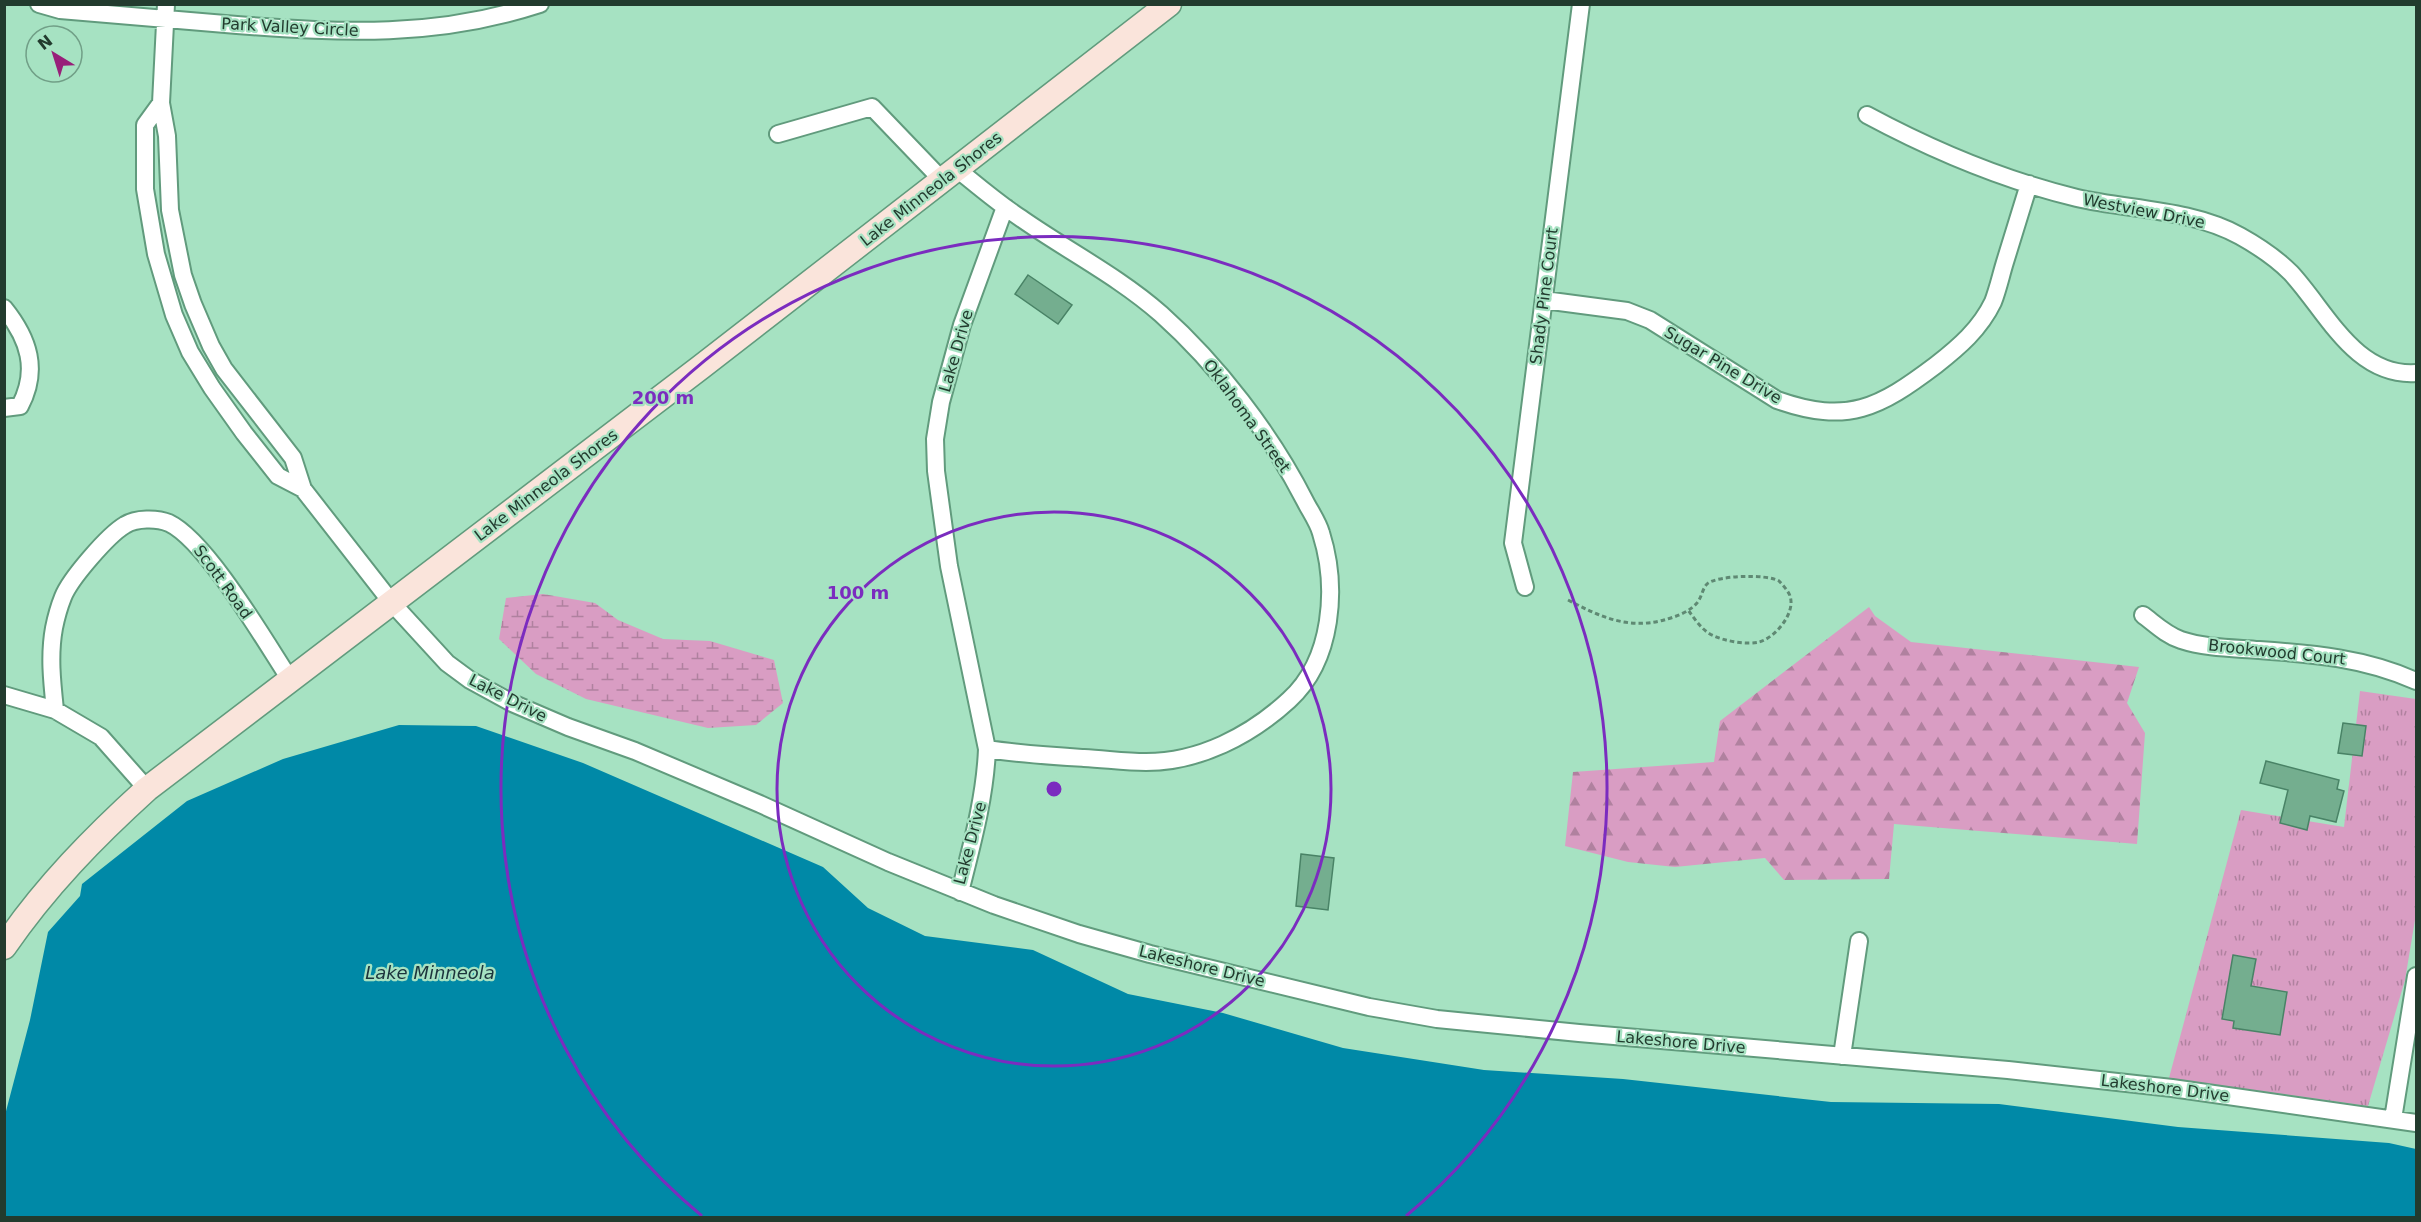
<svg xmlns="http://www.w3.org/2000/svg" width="2421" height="1222" font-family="'DejaVu Sans',sans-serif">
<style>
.grass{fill:url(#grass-tufts)}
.forest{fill:url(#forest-firs)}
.wetland{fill:url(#wetland-marsh)}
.water{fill:#0089a7}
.building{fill:#74ae8f;stroke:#498366;stroke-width:1.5}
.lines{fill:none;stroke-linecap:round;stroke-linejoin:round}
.minor-casing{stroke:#619b7d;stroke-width:20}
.secondary-casing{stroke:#619b7d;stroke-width:27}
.path{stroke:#5f8973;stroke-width:3;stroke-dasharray:4.5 3;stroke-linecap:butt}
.minor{stroke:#fff;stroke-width:16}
.secondary{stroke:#fae4db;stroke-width:24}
.ring{fill:none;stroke:#7b2cbf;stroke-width:3}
.labels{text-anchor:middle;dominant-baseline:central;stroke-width:4.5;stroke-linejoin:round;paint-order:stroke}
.street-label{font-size:16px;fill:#223b2e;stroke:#a6e2c2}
.water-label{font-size:18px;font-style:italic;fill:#1c343c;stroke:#a6e2c2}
.centre{fill:#7b2cbf;stroke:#a6e2c2;stroke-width:3}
.ring-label{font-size:18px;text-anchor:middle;font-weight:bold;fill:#7b2cbf;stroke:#a6e2c2;stroke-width:4.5;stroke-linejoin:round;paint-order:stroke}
</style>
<defs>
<pattern id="grass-tufts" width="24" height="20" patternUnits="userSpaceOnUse" patternTransform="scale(1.5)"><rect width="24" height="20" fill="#d99dc3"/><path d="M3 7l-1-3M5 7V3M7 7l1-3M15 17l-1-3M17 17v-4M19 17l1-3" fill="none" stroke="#b0819f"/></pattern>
<pattern id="forest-firs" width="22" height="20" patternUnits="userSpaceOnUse" patternTransform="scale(1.5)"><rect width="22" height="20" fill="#d99dc3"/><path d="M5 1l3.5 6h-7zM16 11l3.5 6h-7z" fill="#b0819f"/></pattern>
<pattern id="wetland-marsh" width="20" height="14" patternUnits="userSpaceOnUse" patternTransform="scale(1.5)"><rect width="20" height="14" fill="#d99dc3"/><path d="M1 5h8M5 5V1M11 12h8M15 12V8" fill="none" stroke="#b0819f"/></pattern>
</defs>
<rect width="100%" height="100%" fill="#a6e2c2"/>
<path class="grass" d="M2360,691L2416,699V914L2405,980L2368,1106L2169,1078L2241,810L2344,827Z"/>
<path class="forest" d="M1869,607L1875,616L1911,642L2139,667L2127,703L2145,733L2137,844L1894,824L1889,879L1784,880L1765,858L1675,867L1628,862L1565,846L1573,772L1714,762L1720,721Z"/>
<path class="wetland" d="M543,594L595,603L618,620L663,639L710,641L774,660L783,703L756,725L708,728L586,699L536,674L499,639L506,598Z"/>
<path class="water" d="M399,725L476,726L583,763L823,867L868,908L925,936L1033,950L1128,994L1223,1013L1343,1048L1484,1070L1623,1079L1831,1102L1999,1104L2178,1127L2389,1143L2416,1149V1217H5V1115L30,1020L48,932L80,896L82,884L187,801L283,759Z"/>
<path class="building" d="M1028,275L1072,305L1058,324L1015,294Z
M2343,723L2366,726L2362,756L2338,753Z
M2266,761L2339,780L2337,789L2344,791L2336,822L2310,816L2307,830L2280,823L2288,790L2260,783Z
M1301,854L1334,858L1328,910L1296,906Z
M2233,955L2256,959L2251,986L2287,992L2280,1035L2233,1028L2234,1021L2222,1019Z"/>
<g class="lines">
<defs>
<path id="minor" d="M39,4L60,10C119,15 178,20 237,25C344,33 435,38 540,4
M166,4L161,103L167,136L170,210L183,275L193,304L211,346L224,369L293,458L303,489L392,603L447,663L470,680L512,703L568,727L635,751L760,804L888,862L994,905L1079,934L1150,954L1369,1007L1437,1019L1579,1033L2008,1070L2172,1088L2416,1123
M161,103L145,125V189L156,254L174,315L190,352L212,388L244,433L278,476L303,489
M1867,115C1934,151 2003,180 2077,198C2130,210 2191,209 2240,236C2258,246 2277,259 2291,273C2327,312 2355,377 2416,373
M778,134L872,107L942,180
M957,169C978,186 999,204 1022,219C1068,251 1119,277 1161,314C1217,364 1271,434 1305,501C1310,511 1318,522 1321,533C1338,587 1333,660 1289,700C1250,736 1199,762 1146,762C1125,762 1105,759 1084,758C1052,756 1019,754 987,749
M1544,300L1627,311L1650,320L1777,400C1848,425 1879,408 1936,365C1959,347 1980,329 1993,302C1998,289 2001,275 2005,262C2013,236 2021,210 2029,184
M4,308C29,339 39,370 20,406L4,408
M1525,587L1513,543L1581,4
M2143,615C2155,624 2166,635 2181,640C2205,648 2234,648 2259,650C2314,654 2365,658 2416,681
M4,695L55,710L101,737L147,789
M55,710C52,682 49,655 54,628C56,618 59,607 63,597C70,579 108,535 125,525C136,518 157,518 169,523C207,541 266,643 291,681
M960,892C972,844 985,798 987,749L949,566L936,471L935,439L941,402L962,325L1005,207
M1842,1056L1859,941
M2393,1119L2416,976"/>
<path id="secondary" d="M4,947C45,887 94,837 147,789L701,367L1169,4"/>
</defs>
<use href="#minor" class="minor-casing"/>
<use href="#secondary" class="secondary-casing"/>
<path class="path" d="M1568,600C1599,616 1627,630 1664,620C1675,617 1693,611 1699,600C1702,595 1703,588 1707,584C1717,575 1768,574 1779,581C1782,584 1789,592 1790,596C1796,613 1775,638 1759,642C1746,645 1725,641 1714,636C1702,631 1695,619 1688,610"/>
<use href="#minor" class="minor"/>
<use href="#secondary" class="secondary"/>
</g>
<g class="ring">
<circle cx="1054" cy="789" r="277"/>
<path d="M702 1216A553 553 0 1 1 1406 1216"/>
</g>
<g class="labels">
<g class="street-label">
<text transform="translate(290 27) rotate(3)">Park Valley Circle</text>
<text transform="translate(931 189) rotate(-38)">Lake Minneola Shores</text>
<text transform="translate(2144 211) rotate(11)">Westview Drive</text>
<text transform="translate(1544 296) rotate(-83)">Shady Pine Court</text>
<text transform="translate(956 351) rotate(-74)">Lake Drive</text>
<text transform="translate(1723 365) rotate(31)">Sugar Pine Drive</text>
<text transform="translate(1247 416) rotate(54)">Oklahoma Street</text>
<text transform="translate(546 485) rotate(-37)">Lake Minneola Shores</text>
<text transform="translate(223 582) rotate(54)">Scott Road</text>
<text transform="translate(2277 652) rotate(6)">Brookwood Court</text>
<text transform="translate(508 698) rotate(27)">Lake Drive</text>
<text transform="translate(970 843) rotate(-75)">Lake Drive</text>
<text transform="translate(1202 966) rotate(14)">Lakeshore Drive</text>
<text transform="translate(1681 1042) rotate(5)">Lakeshore Drive</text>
<text transform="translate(2165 1088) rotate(7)">Lakeshore Drive</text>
</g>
<g class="water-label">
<text x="430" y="972">Lake Minneola</text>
</g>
</g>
<circle cx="1054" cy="789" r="9" class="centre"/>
<g class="ring-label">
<text x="663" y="404">200 m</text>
<text x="858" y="599">100 m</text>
</g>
<rect width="2421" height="1222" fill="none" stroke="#223b2e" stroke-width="12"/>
<g transform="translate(54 54) rotate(322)"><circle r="28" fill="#a6e2c2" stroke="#719f87" stroke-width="1.5"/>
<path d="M0-4.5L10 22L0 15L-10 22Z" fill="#981f79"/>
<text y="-9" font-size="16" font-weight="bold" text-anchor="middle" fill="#223b2e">N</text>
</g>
</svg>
